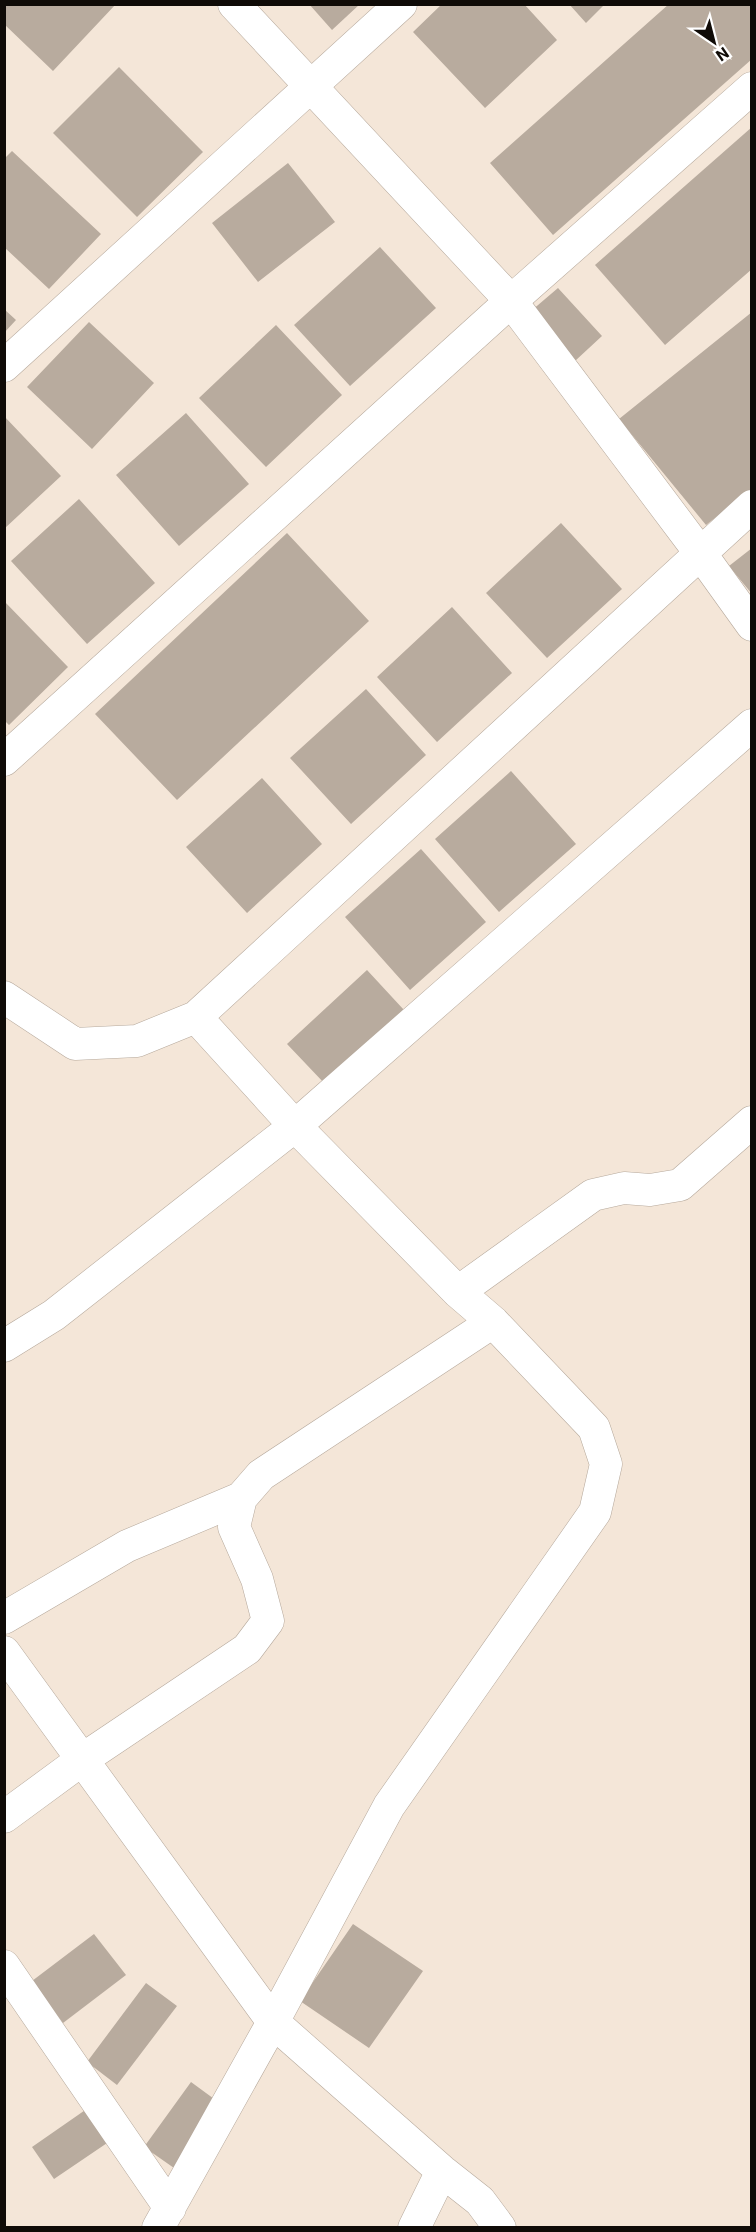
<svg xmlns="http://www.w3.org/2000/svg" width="756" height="2232" font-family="Roboto,sans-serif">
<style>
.building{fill:#b8ab9e}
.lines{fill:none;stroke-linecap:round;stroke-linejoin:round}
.minor-casing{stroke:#b6a99c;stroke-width:33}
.minor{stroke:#fff;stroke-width:32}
</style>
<rect width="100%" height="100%" fill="#f4e6d8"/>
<path class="building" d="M4,4H116L53,71L4,24Z
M309,4H360L332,30Z
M442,4H524L557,40L485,108L413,32Z
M569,4H605L586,23Z
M669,4H752V59L553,235L490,163Z
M119,67L203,152L137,217L53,133Z
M752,127V269L665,345L595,265Z
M12,151L101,234L49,289L4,247V159Z
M288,163L335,222L258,282L212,223Z
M380,247L436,308L350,386L294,325Z
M558,288L602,336L575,361L531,311Z
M4,309L16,320L4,333Z
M752,312V489L706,525L619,419Z
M89,322L154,383L92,449L27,387Z
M276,325L342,395L266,467L199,398Z
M186,413L249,484L179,546L116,475Z
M4,416L61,476L4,529Z
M79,499L155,583L87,644L11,561Z
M561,523L622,589L547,658L486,593Z
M287,533L369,621L177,800L95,714Z
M752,548V594L729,566Z
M4,601L68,667L9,725L4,720Z
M452,607L512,673L437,742L377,677Z
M366,689L426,755L351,824L290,758Z
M511,771L576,844L499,912L435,839Z
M262,778L322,844L247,913L186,847Z
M421,849L486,922L410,990L345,917Z
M367,970L404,1010L325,1084L287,1044Z
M353,1924L423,1971L369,2048L300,2001Z
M94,1934L126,1975L63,2023L32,1981Z
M146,1983L177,2006L117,2085L87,2062Z
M191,2082L221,2104L174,2168L144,2147Z
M91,2106L113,2139L54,2179L32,2147Z"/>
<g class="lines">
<defs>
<path id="minor" d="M234,4L511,301L701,554L752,625
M4,366L401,4
M4,760L511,301L752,88
M4,997L75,1044L137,1041L196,1017L752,506
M458,1292L593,1195L624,1188L650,1190L680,1185L752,1122
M4,1346L54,1315L295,1126L752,725
M4,1618L127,1546L241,1498
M4,1652L273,2022L442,2171L480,2201L500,2228
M4,1817L83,1759L247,1649L268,1621L257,1579L234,1527L241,1498L261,1475L493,1322
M4,1966L170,2208
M158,2228L273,2022L389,1806L595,1512L606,1464L594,1428L493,1322L458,1292L295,1126L196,1017
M414,2228L442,2171"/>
</defs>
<use href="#minor" class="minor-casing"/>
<use href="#minor" class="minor"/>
</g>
<rect width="756" height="2232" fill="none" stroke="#0f0b07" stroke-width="12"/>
<g transform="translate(714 42) rotate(145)" stroke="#ffffff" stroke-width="4.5" paint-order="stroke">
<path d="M0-4.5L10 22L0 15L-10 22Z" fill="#0f0b07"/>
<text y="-9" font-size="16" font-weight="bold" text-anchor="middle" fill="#0f0b07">N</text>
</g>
</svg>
